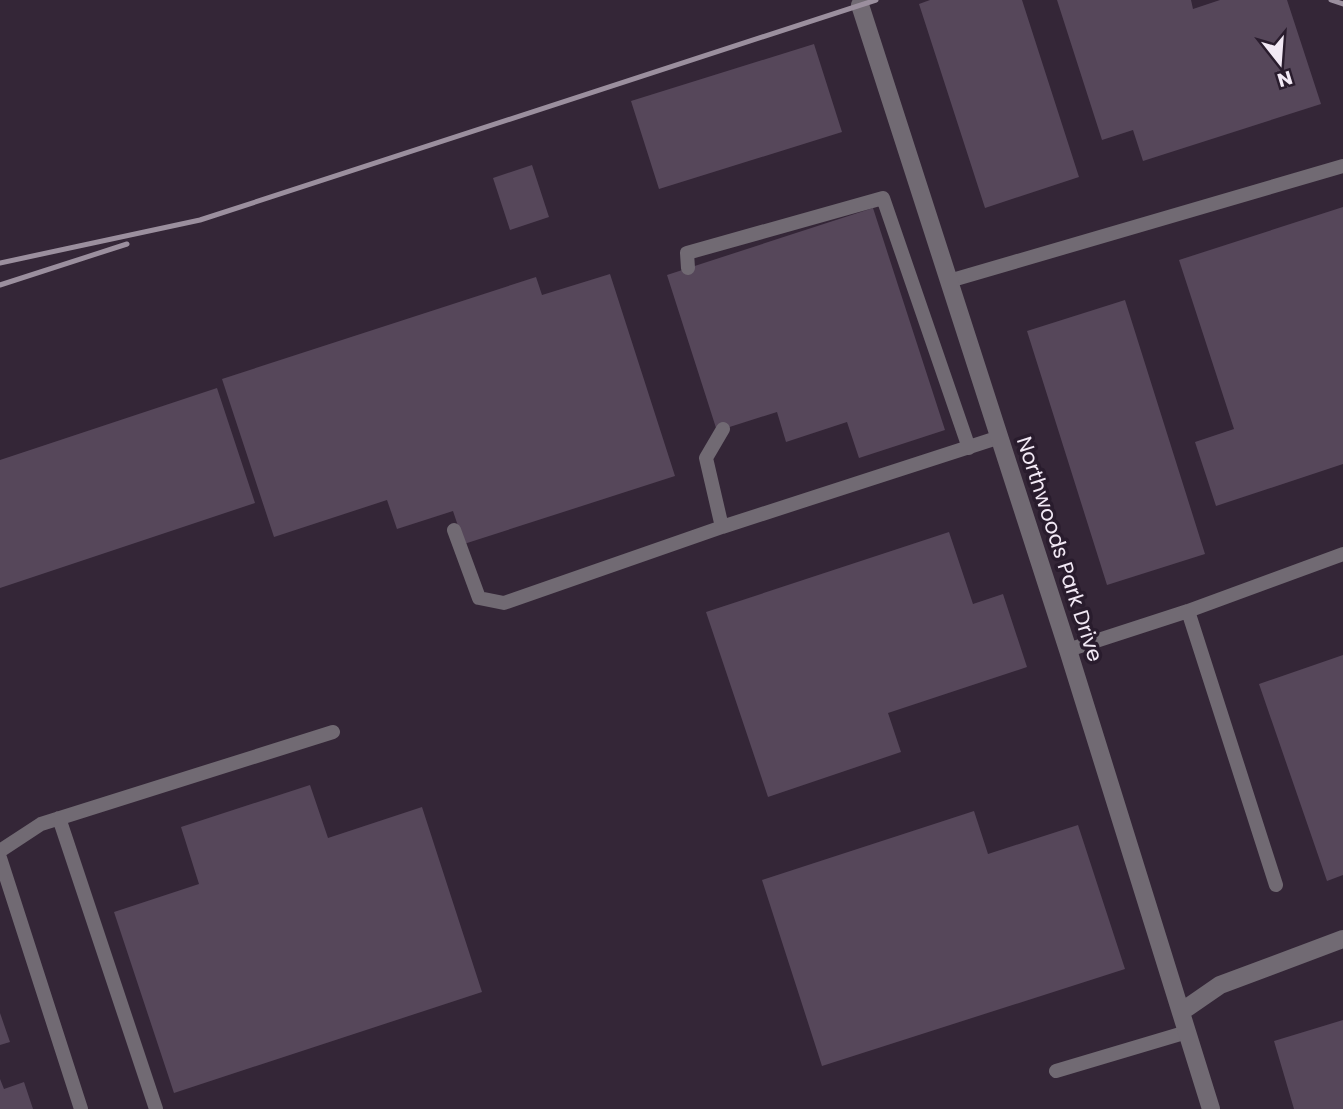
<svg xmlns="http://www.w3.org/2000/svg" width="1343" height="1109" font-family="Poppins,sans-serif">
<style>
.building{fill:#56475a}
.lines{fill:none;stroke-linecap:round;stroke-linejoin:round}
.lane{stroke:#716a73;stroke-width:14}
.street{stroke:#716a73;stroke-width:18}
.rail{stroke:#9b8f9e;stroke-width:5}
.labels{text-anchor:middle;dominant-baseline:central;stroke-width:7;stroke-linejoin:round;paint-order:stroke}
.street-label{font-size:21px;fill:#f2e9f5;stroke:#291c2d}
</style>
<rect width="100%" height="100%" fill="#342637"/>
<path class="building" d="M930,0H1022L1079,177L985,208L919,4Z
M1057,0H1191L1193,9L1220,0H1287L1321,104L1143,161L1133,130L1102,140Z
M814,44L842,132L659,189L631,101Z
M532,165L549,217L510,230L493,178Z
M1343,207V464L1216,506L1195,442L1234,429L1179,260Z
M873,208L945,430L859,458L847,422L786,442L777,412L717,431L667,275Z
M610,274L675,476L464,544L453,511L397,529L387,500L274,537L222,379L536,277L542,295Z
M1125,300L1205,554L1107,585L1027,331Z
M217,388L255,503L0,588V460Z
M949,532L973,604L1003,594L1027,667L888,713L901,752L768,797L706,612Z
M1343,655V875L1327,881L1259,684Z
M310,785L328,838L422,807L482,992L174,1093L114,912L199,884L181,827Z
M974,811L988,854L1078,825L1125,969L822,1066L762,880Z
M0,1013L10,1042L0,1045Z
M1343,1020V1109H1294L1274,1041Z
M0,1079L4,1089L24,1082L33,1109H0Z"/>
<g class="lines">
<path class="lane" d="M688,268L687,253L883,198L969,448
M949,281L1343,166
M722,527L706,458L723,429
M454,530L479,598L504,603L722,527L1000,437
M1188,611L1276,885
M1068,650L1188,611L1343,554
M59,818L156,1109
M0,851L41,824L333,732
M0,858L81,1109
M1056,1071L1187,1032"/>
<path class="street" d="M860,5L1068,650L1211,1109
M1181,1012L1220,985L1343,939"/>
<path class="rail" d="M1331,0L1343,4
M0,263L200,220L876,0
M0,285L127,244"/>
</g>
<g class="labels">
<g class="street-label">
<text transform="translate(1060 549) rotate(72)">Northwoods Park Drive</text>
</g>
</g>
<g transform="translate(1280 63) rotate(163)" stroke="#291c2d" stroke-width="5" paint-order="stroke">
<path d="M0-5L12 26L0 18L-12 26Z" fill="#f2e9f5"/>
<text y="-10" font-size="19" font-weight="bold" text-anchor="middle" fill="#f2e9f5">N</text>
</g>
</svg>
